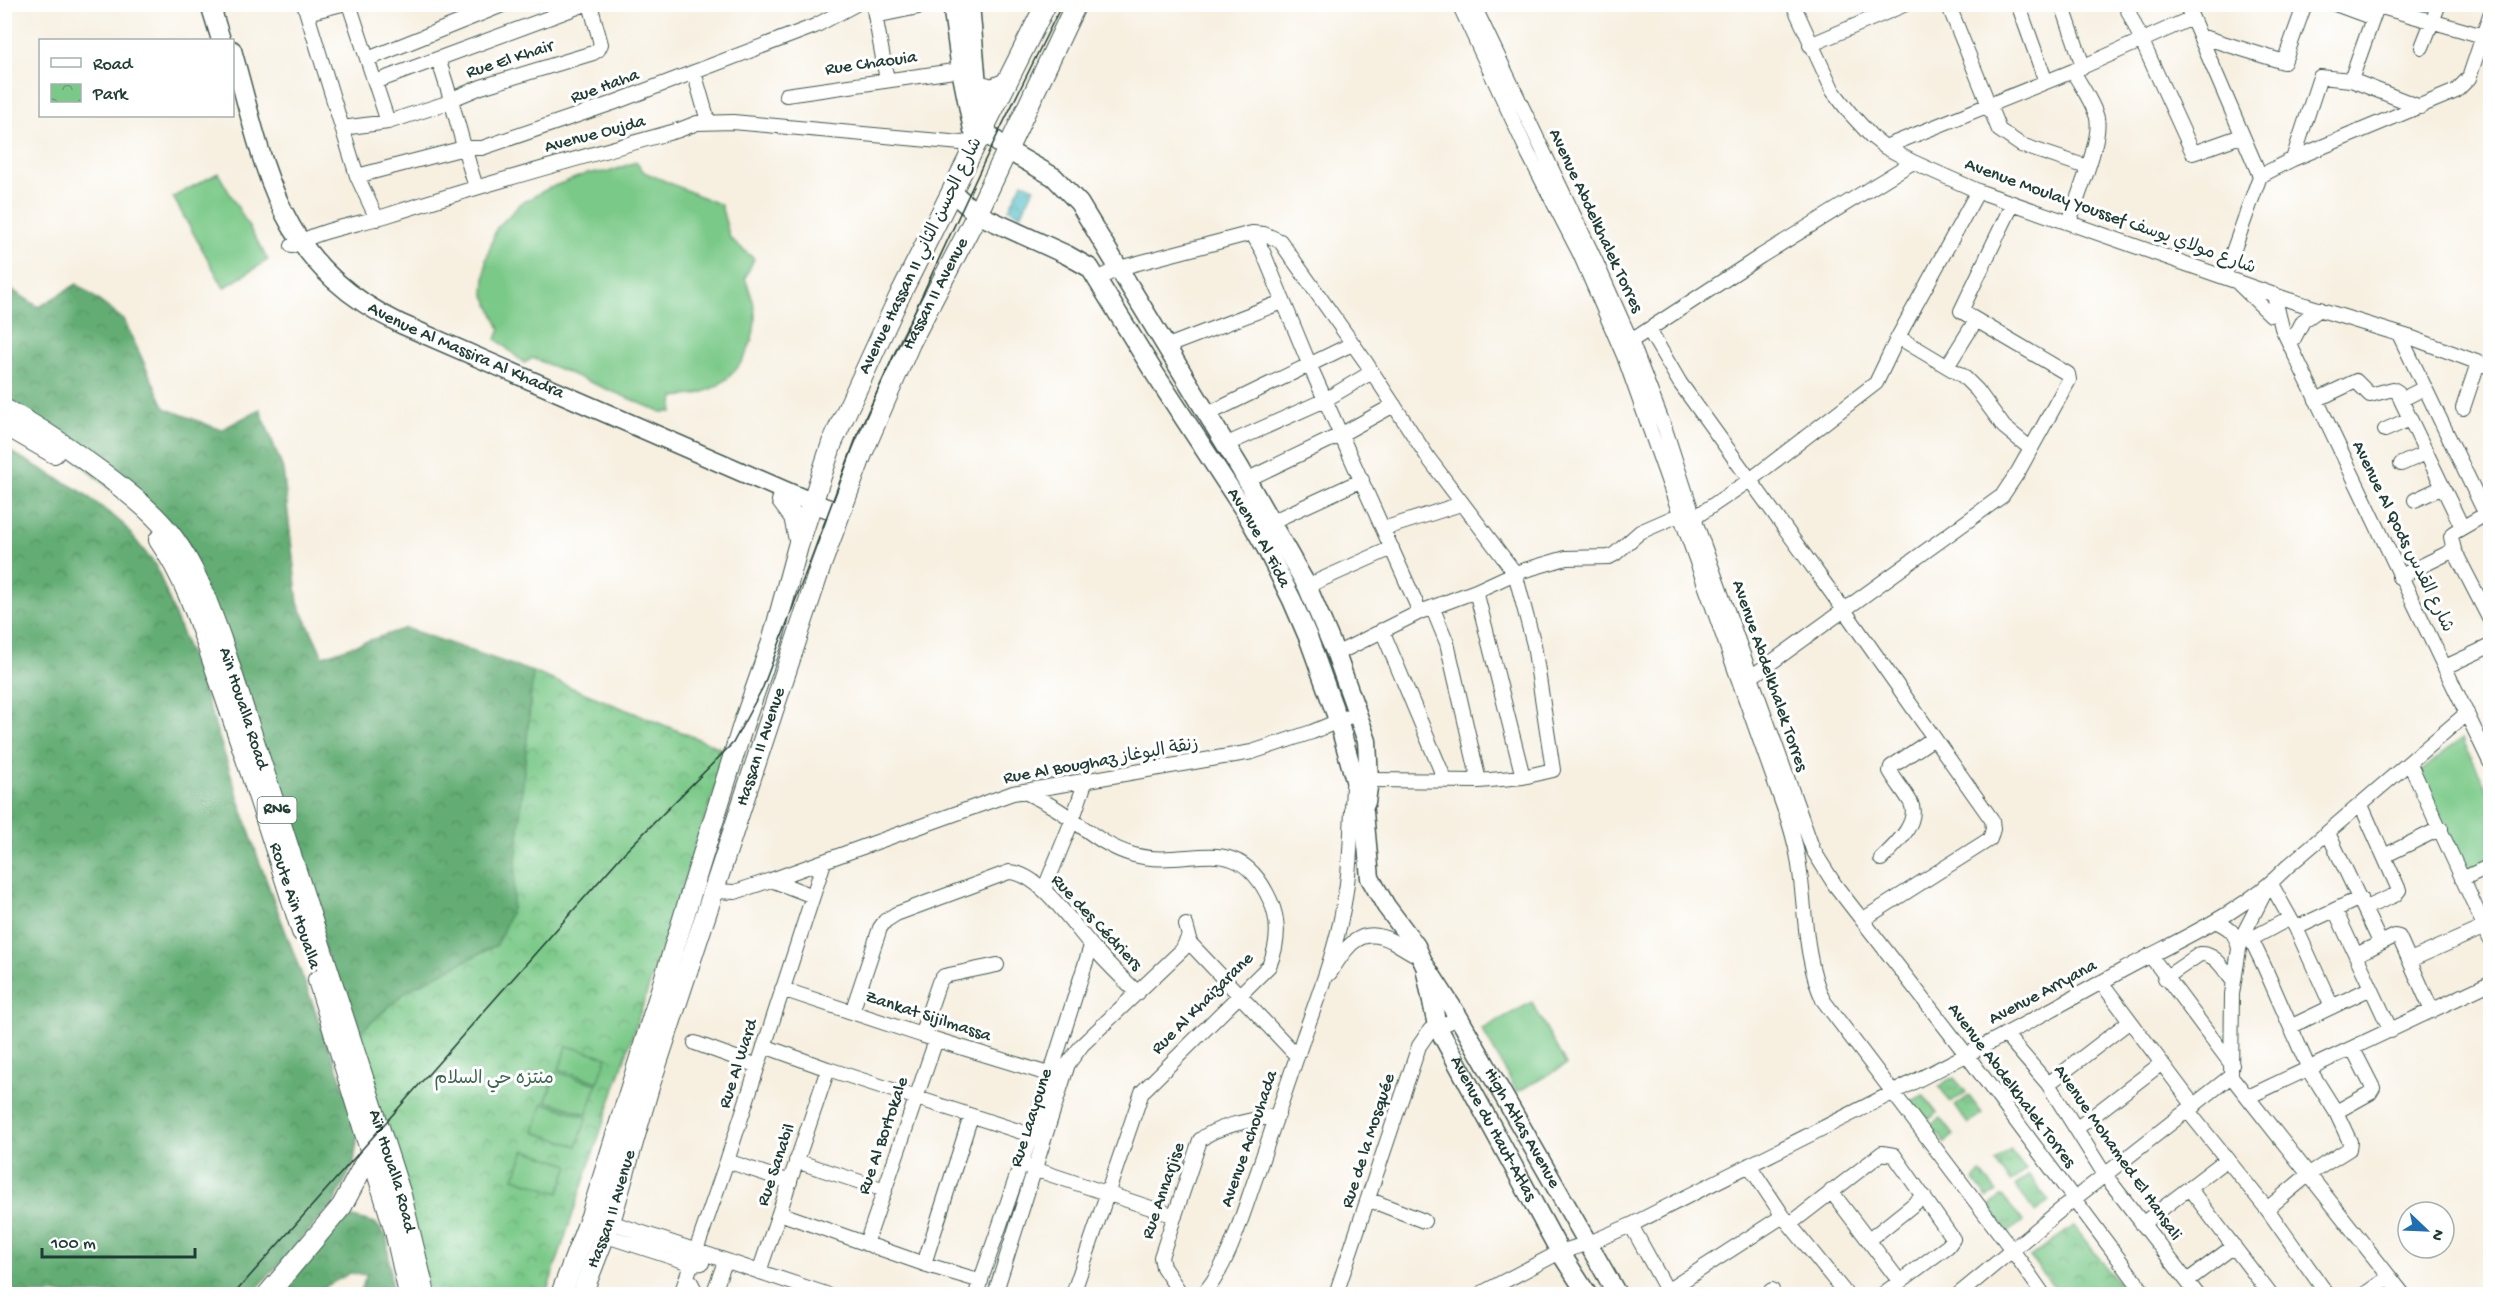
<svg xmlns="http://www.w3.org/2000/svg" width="2495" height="1299" font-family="'Gochi Hand','Playpen Sans Arabic',sans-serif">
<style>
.grass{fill:url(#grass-tufts);stroke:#4c835e;stroke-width:1.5}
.forest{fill:url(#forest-crowns);stroke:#417554;stroke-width:1.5}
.park{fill:url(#park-crowns);stroke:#4c835e;stroke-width:1.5}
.garden{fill:#7ac988;stroke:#4c835e;stroke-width:1.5}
.water{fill:url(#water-waves);stroke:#367c7c;stroke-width:1.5}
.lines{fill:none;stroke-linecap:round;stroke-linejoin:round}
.minor-casing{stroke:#3f584e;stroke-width:16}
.major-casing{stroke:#3f584e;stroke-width:21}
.highway-casing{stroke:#3f584e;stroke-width:22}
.minor{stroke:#fff;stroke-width:14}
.major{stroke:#fff;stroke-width:18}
.highway{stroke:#fff;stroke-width:20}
.tram{stroke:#1f3d34;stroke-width:1.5}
.labels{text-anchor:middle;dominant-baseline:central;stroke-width:6;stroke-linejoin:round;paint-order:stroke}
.shield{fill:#fff;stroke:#627771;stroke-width:1.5}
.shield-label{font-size:16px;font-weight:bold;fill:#1f3d34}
.street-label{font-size:18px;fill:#1f3d34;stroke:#fff}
.park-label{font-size:18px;fill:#3a674d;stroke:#fff}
</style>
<defs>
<pattern id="grass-tufts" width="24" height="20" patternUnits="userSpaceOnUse" patternTransform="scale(1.5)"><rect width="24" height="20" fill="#7ac988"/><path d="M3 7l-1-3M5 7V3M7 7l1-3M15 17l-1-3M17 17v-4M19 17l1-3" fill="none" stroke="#63a470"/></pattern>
<pattern id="forest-crowns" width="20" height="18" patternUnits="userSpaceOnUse" patternTransform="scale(1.5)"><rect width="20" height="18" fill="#63ad74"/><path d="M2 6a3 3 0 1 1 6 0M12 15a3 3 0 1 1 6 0" fill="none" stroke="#518e60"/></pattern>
<pattern id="park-crowns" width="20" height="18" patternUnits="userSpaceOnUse" patternTransform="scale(1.5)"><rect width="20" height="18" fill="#7ac988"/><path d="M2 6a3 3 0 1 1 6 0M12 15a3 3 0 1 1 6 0" fill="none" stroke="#63a470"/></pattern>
<pattern id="water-waves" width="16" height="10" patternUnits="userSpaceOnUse" patternTransform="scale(1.5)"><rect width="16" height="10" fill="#4cbbc4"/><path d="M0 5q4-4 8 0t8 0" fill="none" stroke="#3f99a0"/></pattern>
</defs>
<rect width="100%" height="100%" fill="#fff"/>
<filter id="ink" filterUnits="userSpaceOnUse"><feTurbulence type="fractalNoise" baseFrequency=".0167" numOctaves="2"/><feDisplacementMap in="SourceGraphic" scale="12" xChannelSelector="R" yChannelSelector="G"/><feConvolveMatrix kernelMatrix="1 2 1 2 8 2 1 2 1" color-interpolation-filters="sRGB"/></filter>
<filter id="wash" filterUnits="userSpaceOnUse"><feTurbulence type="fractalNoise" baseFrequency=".008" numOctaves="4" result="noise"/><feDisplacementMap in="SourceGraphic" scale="24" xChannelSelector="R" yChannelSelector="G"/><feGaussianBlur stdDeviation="1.35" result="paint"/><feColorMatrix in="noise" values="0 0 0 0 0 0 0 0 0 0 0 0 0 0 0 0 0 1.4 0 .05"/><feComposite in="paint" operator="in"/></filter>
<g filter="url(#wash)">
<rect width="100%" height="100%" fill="#f7f0e1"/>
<path class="grass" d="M1954,1078L1966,1092L1951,1103L1939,1086Z
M1923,1095L1937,1113L1924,1123L1908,1103Z
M1969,1096L1982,1113L1968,1124L1955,1106Z
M1941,1118L1954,1135L1944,1143L1940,1134L1930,1135L1926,1129Z
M2010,1150L2026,1170L2011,1182L1995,1162Z
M1981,1172L1997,1192L1987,1198L1974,1180Z
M2029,1175L2049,1201L2035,1212L2015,1186Z
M2002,1196L2023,1221L2008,1233L1988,1207Z"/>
<path class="forest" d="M77,284L124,320L165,408L221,430L260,409L283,469L298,603L323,656L406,628L533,672L512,909L497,945L408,990L356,1036L179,546L5,401L4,285L39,307Z
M4,448L82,492L122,523L156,566L204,691L258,858L359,1127L354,1163L334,1203L252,1294H5Z
M353,1217L375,1223L387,1237L392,1294H358L367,1275L350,1273L312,1294H273L328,1231Z"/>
<path class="park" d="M533,672L728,751L546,1294H430L356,1036L408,990L497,945L512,909Z
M2074,1226L2127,1294H2059L2030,1257Z"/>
<path class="garden" d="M636,162L644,172L721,205L730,238L754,259L745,278C749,289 755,303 755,314C756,350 733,385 697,394C690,396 682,396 674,397L672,412H661L533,358L524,363L496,339L500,329L484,293L486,260L496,229L520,204L549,188L588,173L609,172Z
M218,173L268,260L224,288L173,197Z
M2462,738L2490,795V862L2468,872L2419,773Z
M1532,1002L1566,1065L1517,1092L1482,1029Z
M567,1046L607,1057L598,1082L559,1069Z
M556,1072L597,1084L587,1114L546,1101Z
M543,1103L587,1117L577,1146L534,1132Z
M525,1150L569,1165L559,1193L514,1178Z"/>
<path class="water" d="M1022,182L1034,188L1021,215L1009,209Z"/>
</g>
<g filter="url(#ink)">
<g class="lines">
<defs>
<path id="minor" d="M304,4L357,176L377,219
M349,4L388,122
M873,4L887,80
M1459,4L1528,153L1580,254L1624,356L1788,819C1793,835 1797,850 1799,865C1806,910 1804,958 1823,1000L2013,1251L2043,1294
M1473,4L1596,262L1631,341L1665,429L1694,518L1813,850L1835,885L1966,1054L2145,1294
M1793,4L1833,91L1850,113L1871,136L1885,147L1913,162L1978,191L2289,300L2415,339L2490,367
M1948,4L1999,130L2021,145L2087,167
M2018,4L2046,82
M2062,4L2083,66
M2125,4L2193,153L2241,136
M2186,4L2260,176
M2335,4L2373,18
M2378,6L2483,36
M307,13L342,4
M875,16L933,4
M2200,36L2284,62L2305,4
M1810,45L1906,4
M2422,47L2439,4
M368,59L505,4
M438,59C453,101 462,144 476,187
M694,72L708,121
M2351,80L2420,107
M375,82L586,4
M786,95L961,70
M342,128L388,122L447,103L452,99L481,87L593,53L598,50L601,44L590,4
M1885,147L2073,71L2192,18
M2293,159L2320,77L2351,80L2378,4
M357,176L464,148H482L613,103L815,26L856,4
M2069,223C2076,199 2102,140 2097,118C2093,102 2080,85 2073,71
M1252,233L1263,252L1310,366L1420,612
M292,246C321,229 357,225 388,215C484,184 582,157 679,130L697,123L733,122L961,143L984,140
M2224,277L2260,176L2293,159L2456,91L2469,78L2490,15
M1098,279L1119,268L1252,233L1264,234L1280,241L1365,361L1429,459L1515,573L1534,645L1553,770L1523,777L1479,781L1369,780
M2239,284L2271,315
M2274,295L2282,328L2490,762
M1649,330L1680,383L1844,610L1992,820L1993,829L1990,839L1862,920
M2399,334L2490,523
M1898,337L1963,376L1977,390L2004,427L2030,448
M1631,341L1761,256L1913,162
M2290,346L2303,321L2320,309
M1165,347L1282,302
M1948,365L1976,320
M2424,388L2401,400L2462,527
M2316,400L2356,381L2370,395L2393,389L2398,392L2401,400
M2463,408L2478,363
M1206,415L1352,344
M2385,430L2410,419
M1225,445L1325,400L1372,372
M2401,464L2426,453
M1246,480L1340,435L1394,405
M2415,500L2443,487
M1694,518L1750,480L1876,383L1898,337L1978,191
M1271,522L1362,480
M1383,529L1461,504
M2454,550L2490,620
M2399,577L2454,550L2451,537L2453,533L2486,514
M1307,586L1392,548
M1476,591L1523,777
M1433,609L1447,643L1479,781
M1382,630L1445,780
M1336,654L1420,612L1476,591L1515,573L1566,558L1609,557L1615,554L1640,532L1681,514
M2445,667L2490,646
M1751,677L2002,496L2018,472L2069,380L2068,374L1961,311L2013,203
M2410,764L2490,939
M1023,791C1035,797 1048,803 1060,811C1084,827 1104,847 1134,855C1189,870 1237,827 1270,900C1280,922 1279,943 1269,966L1142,1092L1073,1294
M2361,805L2399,890L2395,895L2365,908
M2328,833L2380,942
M2384,856L2441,828
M1881,859C1893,847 1920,824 1911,803C1905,792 1896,782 1890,771L1891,767L1934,738
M2462,879L2490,866
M771,880L813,896
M2271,884L2290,918
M1044,890L1072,821L1086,780
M2266,890L2244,933L2239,949L2232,994L2231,1076L2403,1294
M714,891L735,892L771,880L1013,793L1252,752L1312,732L1358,713
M2335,910L2391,1031
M2215,921C2230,928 2235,932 2239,948
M2296,928L2332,1007
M2244,933L2251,939L2264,966L2309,1069L2336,1112
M2251,939L2290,918L2296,928L2360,898
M1188,941L1297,1056
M2150,955L2232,1065
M2356,955L2395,936L2399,937L2432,1011
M2410,960L2485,927
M1330,973C1345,948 1360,924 1392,941C1402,946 1410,953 1421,957
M2165,978L2200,954C2216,953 2224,970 2233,981
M2101,982L2194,1106
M782,989L921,1035L1058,1077
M852,1012L880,928L885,921L896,914L1009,872C1040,873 1072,924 1092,946C1106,962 1122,978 1138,993
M2292,1026L2371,988
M2005,1034L2048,1084L2105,1175L2197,1294
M921,1035L939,982L944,976L997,965
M695,1043L758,1066
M764,1046L828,1069L1031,1135
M2048,1084L2130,1021
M2248,1097L2490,983
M2188,1111L2267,1209L2327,1294
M2076,1129L2162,1063
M727,1161L790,1182
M796,1161L885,1190
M1749,1165L1783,1216L1846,1294
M1028,1167L1175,1216
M2189,1188L2270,1294
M1831,1191L1900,1282
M1370,1200L1424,1221
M2267,1209L2309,1174L2349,1149L2350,1142L2336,1112L2370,1093L2373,1088L2353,1049
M779,1213L924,1264L981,1281
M604,1220L826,1294
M1790,1224L1882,1153L1894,1155L1953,1239L1948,1246L1883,1294
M2142,1224L2227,1159
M1631,1225L1669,1294
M597,1233L693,1264L702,1263
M1869,1240L1924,1196
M866,1244L936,1040
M924,1264L971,1116
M759,1272L828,1069
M688,1277L697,1294
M2187,1281L2234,1246
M1667,1291L1783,1216
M681,1294L727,1161L824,862
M713,1294L725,1262
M976,1294L1031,1135L1091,946
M995,1294L1068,1064L1082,1045L1182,950L1189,936L1186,925
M1181,1294L1163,1267L1161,1257L1200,1140C1217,1125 1257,1119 1278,1115
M1203,1294C1228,1268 1244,1209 1257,1174C1273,1128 1288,1082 1304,1036C1319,994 1335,952 1343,909C1351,867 1351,828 1353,786
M1336,1294L1419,1046L1430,1030L1459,1018
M1480,1294L1560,1252L1589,1243L1631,1225C1795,1141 1962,1061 2123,970C2179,939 2242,914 2287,867L2467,713
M1767,1294L1772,1290
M1959,1294L2069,1203L2231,1076
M2365,1294L2389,1277"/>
<g id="major">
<path d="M210,4L221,40"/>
<path d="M952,4L961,70L973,130"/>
<path d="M970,4L977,85L988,134L1007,150L1054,177L1079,203L1240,468L1307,586L1336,654L1367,741L1369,780L1366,802"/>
<path id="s1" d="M232,50C266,170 276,264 401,324L813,503L840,513"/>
<path id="s2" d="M952,192L977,214L1067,255L1090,268L1155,374L1246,513L1266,548L1292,600L1308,637L1338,720L1364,812L1370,878L1386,906L1416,946L1424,964L1459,1018L1617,1294"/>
<path id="s3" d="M1426,972L1437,1026L1560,1252L1587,1294"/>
</g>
<g id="highway">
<path d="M977,85L992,89L1004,84"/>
<path id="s4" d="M4,409C42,428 74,452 108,477C132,496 156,514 174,539C196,569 208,604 221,639L401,1195L425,1294"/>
<path d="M4,424L54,453"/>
<path d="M782,501L794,517L799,540"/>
<path d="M159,540C188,582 202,631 219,679C248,762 275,847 302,932"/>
<path d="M318,980L395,1231L409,1294"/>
<path d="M268,1294L342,1206L371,1151"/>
<path d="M561,1294L591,1216L743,725L772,642L798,546L832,443L899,297L1046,4"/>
<path id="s5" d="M582,1294L610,1222L649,1087L821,565L862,454L910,343L977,214L1076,4"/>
</g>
</defs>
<use href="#minor" class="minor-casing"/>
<use href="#major" class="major-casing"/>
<use href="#highway" class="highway-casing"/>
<use href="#minor" class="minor"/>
<use href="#major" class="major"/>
<use href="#highway" class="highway"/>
<path class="tram" d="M234,1294L624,853L733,743L763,687L858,433L983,164L1062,4"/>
</g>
</g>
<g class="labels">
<rect class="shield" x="257.5" y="797" width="39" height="26" rx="4.5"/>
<g class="shield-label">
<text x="277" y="810">RN6</text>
</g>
<g class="street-label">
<text transform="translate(510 60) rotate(-18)">Rue El Khair</text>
<text transform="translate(871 64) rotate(-8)">Rue Chaouia</text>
<text transform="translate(605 87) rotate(-20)">Rue Haha</text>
<text transform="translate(595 135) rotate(-15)">Avenue Oujda</text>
<text transform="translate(2110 217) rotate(20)">Avenue Moulay Youssef شارع مولاي يوسف</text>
<text transform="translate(1595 221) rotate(65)">Avenue Abdelkhalek Torres</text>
<text transform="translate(921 256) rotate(-64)">Avenue Hassan II شارع الحسن الثاني</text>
<text stroke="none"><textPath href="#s5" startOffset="1062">Hassan II Avenue</textPath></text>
<text stroke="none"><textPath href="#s1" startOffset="406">Avenue Al Massira Al Khadra</textPath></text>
<text transform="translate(2402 537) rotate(64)">Avenue Al Qods شارع القدس</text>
<text stroke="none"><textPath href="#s2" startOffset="477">Avenue Al Fida</textPath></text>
<text transform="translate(1769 676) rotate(71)">Avenue Abdelkhalek Torres</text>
<text stroke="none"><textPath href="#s4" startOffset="399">Aïn Houalla Road</textPath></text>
<text stroke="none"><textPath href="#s5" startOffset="576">Hassan II Avenue</textPath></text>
<text transform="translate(1101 762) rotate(-10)">Rue Al Boughaz زنقة البوغاز</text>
<text transform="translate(294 906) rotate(72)">Route Aïn Houalla</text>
<text transform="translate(1096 923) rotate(47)">Rue des Cédriers</text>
<text transform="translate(2043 993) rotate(-28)">Avenue Arryana</text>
<text transform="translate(1203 1004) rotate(-45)">Rue Al Khaizarane</text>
<text transform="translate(928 1017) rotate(18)">Zankat Sijilmassa</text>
<text transform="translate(739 1064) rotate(-72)">Rue Al Ward</text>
<text transform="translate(2011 1086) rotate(53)">Avenue Abdelkhalek Torres</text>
<text transform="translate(1032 1118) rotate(-72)">Rue Laayoune</text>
<text stroke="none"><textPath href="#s2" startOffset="1131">High Atlas Avenue</textPath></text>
<text stroke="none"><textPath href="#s3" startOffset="172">Avenue du Haut-Atlas</textPath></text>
<text transform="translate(884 1136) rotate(-71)">Rue Al Bortokale</text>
<text transform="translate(1250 1139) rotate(-71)">Avenue Achouhada</text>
<text transform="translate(1369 1141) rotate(-72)">Rue de la Mosquée</text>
<text transform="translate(2117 1153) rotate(55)">Avenue Mohamed El Hansali</text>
<text transform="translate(777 1165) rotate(-71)">Rue Sanabil</text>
<text stroke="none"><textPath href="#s4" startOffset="885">Aïn Houalla Road</textPath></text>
<text transform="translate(1164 1191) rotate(-71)">Rue Annarjise</text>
<text stroke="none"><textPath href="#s5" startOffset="90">Hassan II Avenue</textPath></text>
</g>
<g class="park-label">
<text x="494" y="1079">منتزه حي السلام</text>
</g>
</g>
<rect width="2495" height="1299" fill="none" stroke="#fff" stroke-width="24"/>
<rect x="39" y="39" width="195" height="78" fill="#ffffff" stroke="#a5b1ae" stroke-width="1.5"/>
<rect x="51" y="58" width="30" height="9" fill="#ffffff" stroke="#a5b1ae" stroke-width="1.5"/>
<text x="93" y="69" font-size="18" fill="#1f3d34">Road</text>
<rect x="51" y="84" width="30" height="18" fill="url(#park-crowns)" stroke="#a5b1ae" stroke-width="1.5"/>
<text x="93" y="99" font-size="18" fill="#1f3d34">Park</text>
<g transform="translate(2426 1230) rotate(113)"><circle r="28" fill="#ffffff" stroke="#a5b1ae" stroke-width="1.5"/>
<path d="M0-4.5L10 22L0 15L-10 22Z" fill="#1f6fb2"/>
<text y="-9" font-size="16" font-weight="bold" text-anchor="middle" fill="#1f3d34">N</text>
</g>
<path d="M42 1248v9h153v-9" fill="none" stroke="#1f3d34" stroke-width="3"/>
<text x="51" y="1248" font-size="18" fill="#1f3d34" stroke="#ffffff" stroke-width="4.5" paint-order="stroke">100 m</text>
</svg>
